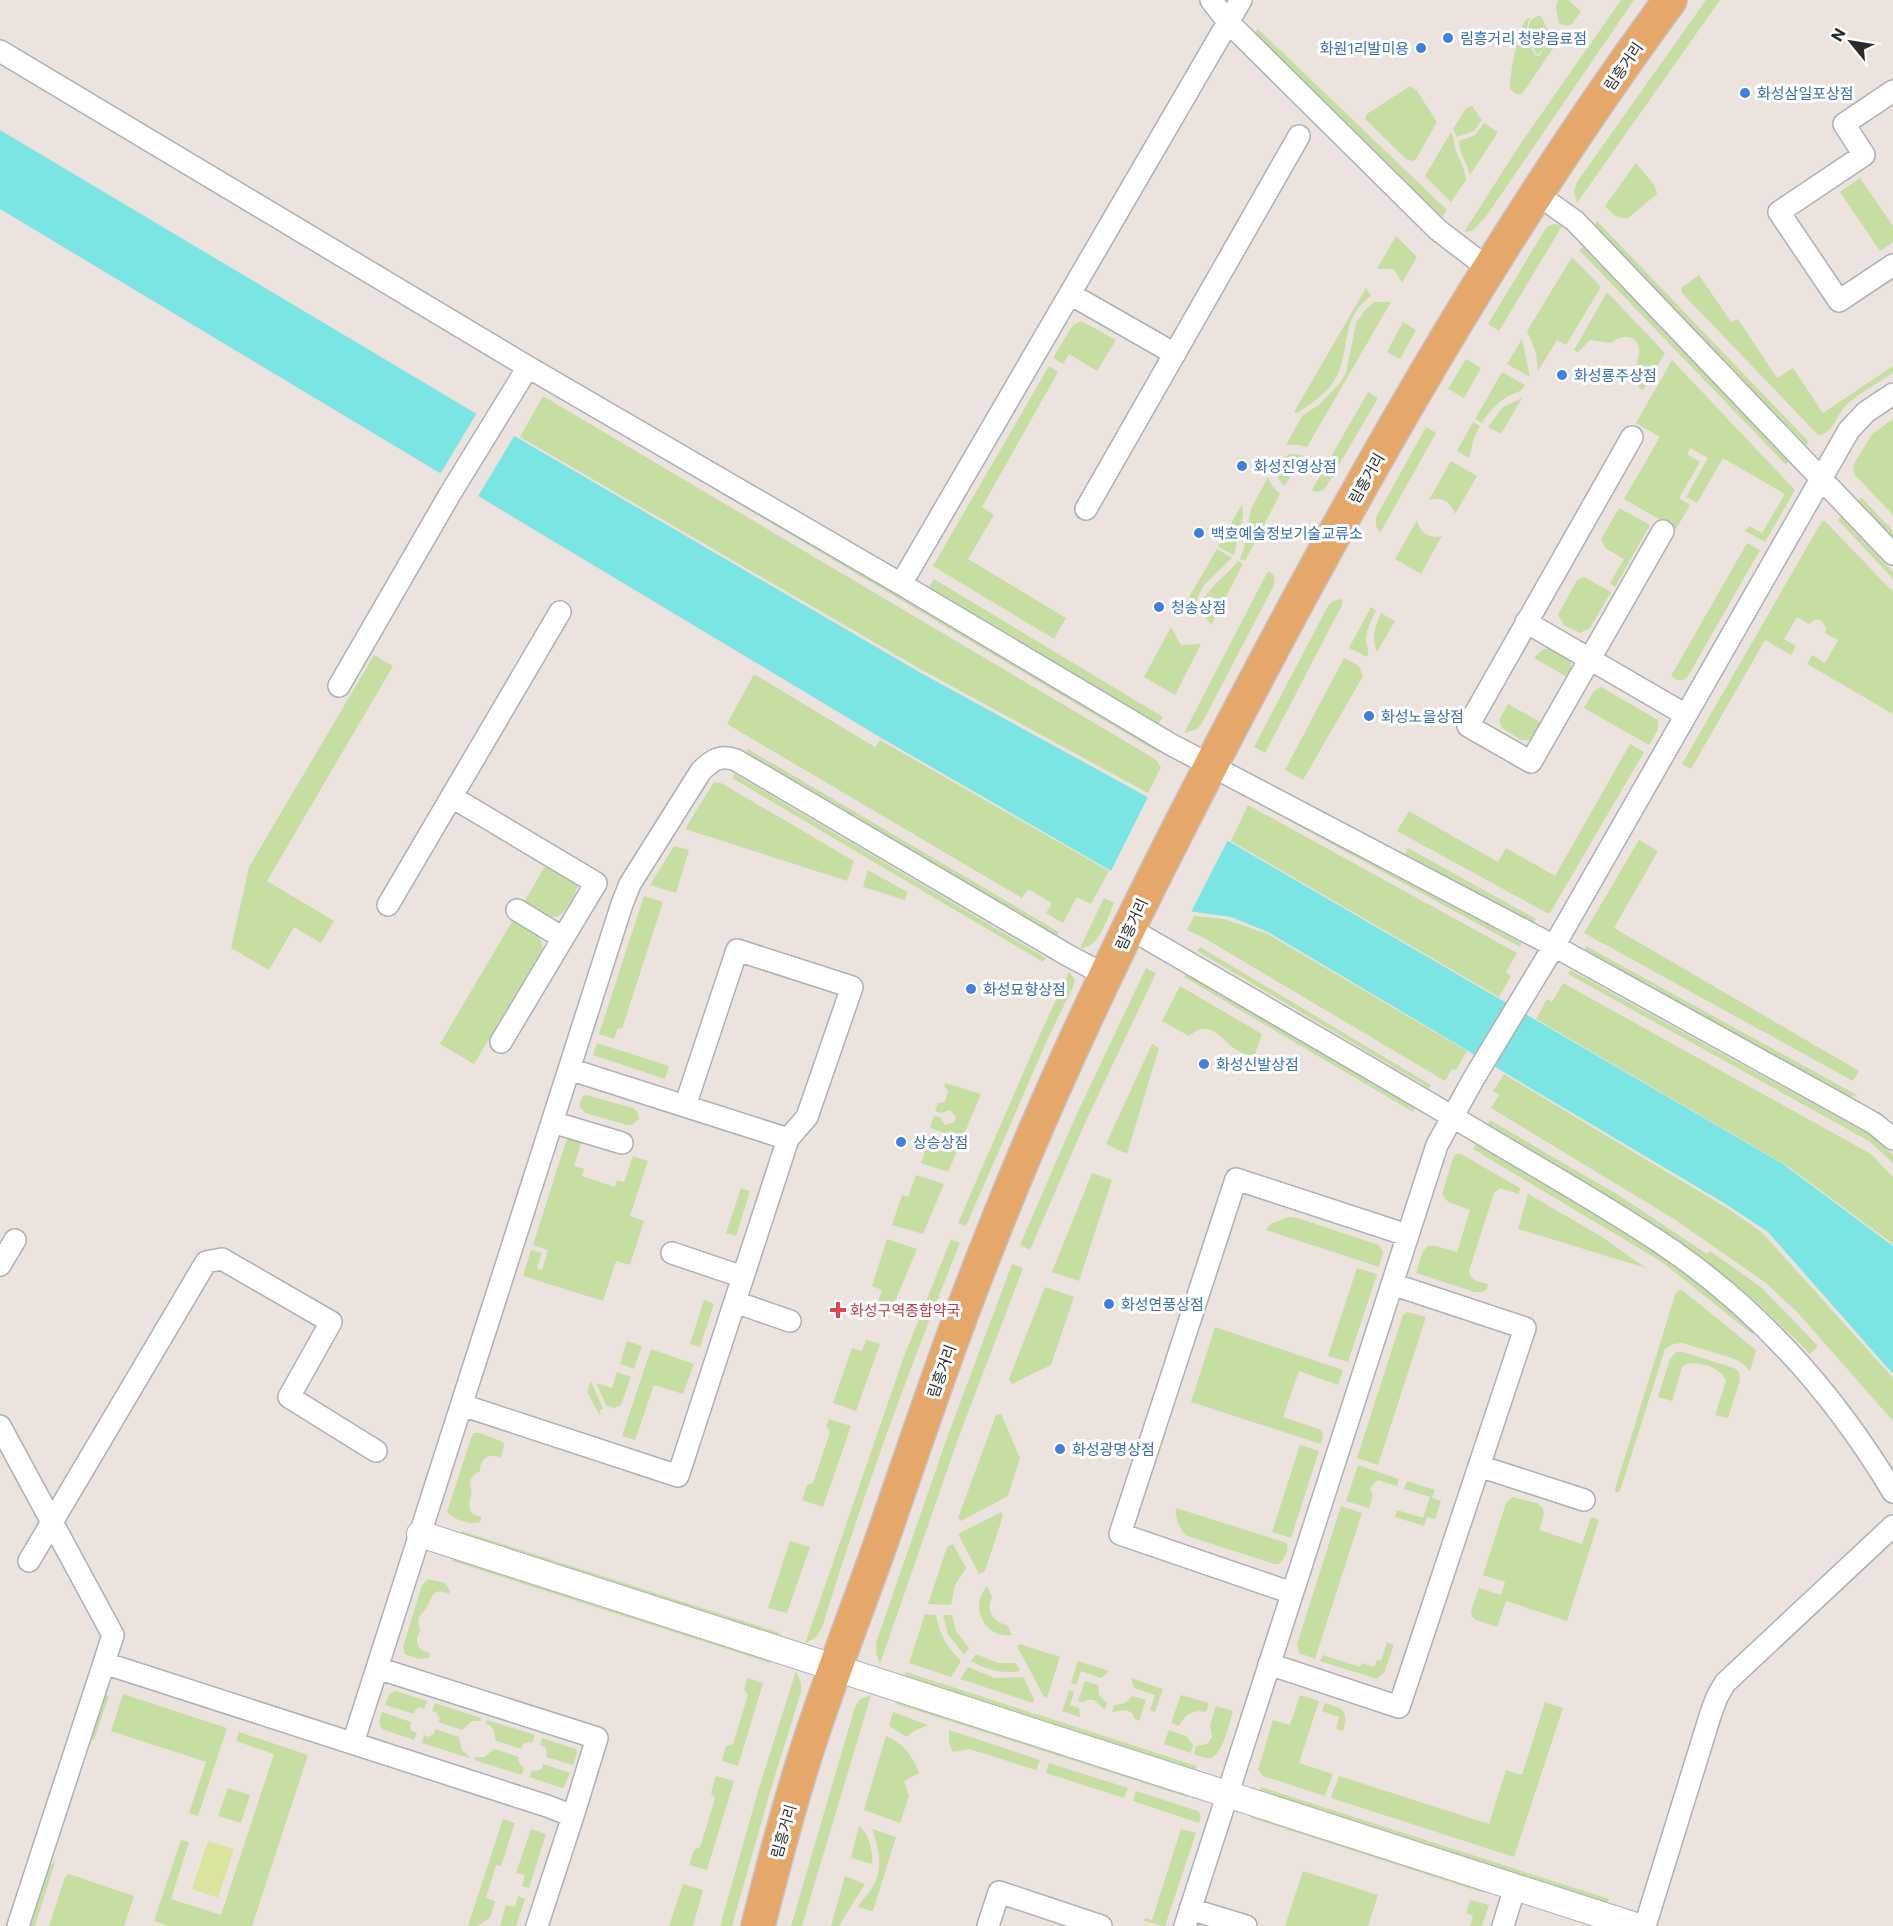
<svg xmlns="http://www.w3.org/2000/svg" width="1893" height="1926" font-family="Commissioner,'Noto Sans KR',sans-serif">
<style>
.green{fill:#c6dea1}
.pitch{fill:#dae49d}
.water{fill:#7be5e4}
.pier{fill:#ece3df}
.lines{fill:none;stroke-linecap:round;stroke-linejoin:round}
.minor-casing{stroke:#acb1b7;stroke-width:24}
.tertiary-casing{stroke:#acb1b7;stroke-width:28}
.primary-casing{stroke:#c4c4c4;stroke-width:36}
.minor{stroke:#fff;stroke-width:21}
.tertiary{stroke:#fff;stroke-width:26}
.primary{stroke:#e6a76b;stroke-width:33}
.shop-dot{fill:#3f7fe0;stroke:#fff;stroke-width:2}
.health-dot{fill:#e0444e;stroke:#fff;stroke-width:2}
.labels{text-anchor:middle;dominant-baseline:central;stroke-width:6;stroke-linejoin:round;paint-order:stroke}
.shop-label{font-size:15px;fill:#366cbe;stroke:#fff;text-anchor:start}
.street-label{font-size:15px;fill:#2c2c2c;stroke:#fff}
.health-label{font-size:15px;fill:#be3a42;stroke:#fff;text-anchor:start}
</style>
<rect width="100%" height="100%" fill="#ece3df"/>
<path class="green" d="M1558,0H1568L1581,11L1572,24L1566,26L1559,24L1556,7Z
M1621,0H1634L1485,218L1472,231L1464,232L1521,143Z
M1706,0H1720L1577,203L1574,191L1577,182Z
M1538,16H1541L1551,37L1547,44L1552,36L1556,44L1522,94H1516L1510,89C1509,78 1518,32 1524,23C1526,19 1527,19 1531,17C1523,28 1529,44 1535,55L1539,56L1545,47L1539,54H1536L1528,28L1531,20Z
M1258,29L1447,210L1442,217L1253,35Z
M1410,86L1417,91L1437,122L1416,159L1412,161L1406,159L1365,119L1367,114Z
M1472,106L1482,120L1474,131L1457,137L1453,129L1466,108Z
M1484,123L1498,132L1470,175C1467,163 1459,153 1459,141L1475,135Z
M1451,132C1455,138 1453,144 1456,151C1461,163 1464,166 1466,180L1451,202L1425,176Z
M1636,163L1655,186L1657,194L1628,218C1618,220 1611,213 1605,206Z
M1860,178L1893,226V242L1880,251L1840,192Z
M1597,221L1809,442L1806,445L1594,225Z
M1555,224L1562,226L1499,331L1488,324L1544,231L1548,226Z
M1396,236L1417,257L1402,283L1394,269H1377Z
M1583,247L1789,461L1786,465L1579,250Z
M1572,257L1601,287L1566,345L1557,340L1538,371L1536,353L1527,331Z
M1699,275L1731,322L1738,319L1777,378L1793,368L1823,413L1893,366V373C1877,384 1856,394 1843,409C1836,418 1831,435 1818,435L1682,293L1681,288Z
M1366,288L1371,296C1342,317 1350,342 1339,371C1332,390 1313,403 1297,413L1294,412Z
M1607,292L1665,353L1643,390L1638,387L1645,373L1637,365C1637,359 1640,355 1639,349C1637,333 1620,335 1611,343L1590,340L1578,352L1574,350Z
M1374,302H1391L1307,447L1299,445H1286L1302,416L1320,404L1340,383L1346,373L1356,323L1366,309Z
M1081,321L1116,340L1097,371L1069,354L1063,364L1053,358L1073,325Z
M1403,322L1416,330L1400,359L1387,352Z
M1522,339L1530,377L1507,364Z
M1466,359L1481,368L1464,398L1448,389Z
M1672,360L1795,490L1765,542L1745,531L1749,526L1762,533L1785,494L1723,458L1697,503L1686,497L1708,458L1690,448L1687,454L1700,462L1679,498L1690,505L1676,529L1624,499L1660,437L1636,423Z
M1049,366L1058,372L982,507L994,515L968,559L1066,618L1054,639L933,566Z
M1502,372L1525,385C1521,393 1513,393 1505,398C1495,405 1488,413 1482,423L1475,419Z
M550,387L1161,749L1159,753L548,391Z
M1368,392L1378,398L1326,487L1322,491L1316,492L1312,490Z
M543,396L1155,759L1161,767L1148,793L922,670L520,437Z
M1522,398L1501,434L1488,427L1503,407Z
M1893,419V515L1855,475L1853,469L1855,462L1872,434Z
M1473,422L1480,426L1474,438L1469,458L1457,451Z
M1426,427L1436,433L1380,533L1376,527V517Z
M1290,454L1302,455L1285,486C1272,476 1275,460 1290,454Z
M1451,461L1477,476L1455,514C1451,501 1441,496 1429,500Z
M1268,477L1272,486L1280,494L1245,561L1240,559L1244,548L1251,509Z
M1861,497L1893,531V539L1857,502Z
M1242,504L1243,515L1234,555L1218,547Z
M1619,508L1650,525L1615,587L1610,583L1624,559L1605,548L1601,539Z
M1841,517L1893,572V579L1838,520Z
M1417,520C1420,533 1429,539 1442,536L1421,574L1395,559Z
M1822,521H1825L1893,592V714L1807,664L1812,655L1825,663L1838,640L1825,633L1826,628L1822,621L1817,619L1809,624L1797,617L1784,639L1796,646L1791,655L1765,640L1691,769L1682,764Z
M1747,543L1760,550L1688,676L1683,680H1677L1671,676Z
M1217,549L1232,558L1203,586L1193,609H1182Z
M1238,561L1243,564L1211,625L1200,609C1206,587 1225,578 1238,561Z
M1268,571C1275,574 1276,581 1273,587L1201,725L1197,729L1184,733Z
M1584,577L1611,592L1590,628L1580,633L1564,625L1558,615L1577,580Z
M934,579L1163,717L1157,726L928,589Z
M1342,599V605L1265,753L1254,747L1329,604L1333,601Z
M1371,607L1376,610C1372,619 1367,628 1366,638C1366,645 1370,650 1367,657L1349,648Z
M1381,613L1395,621L1377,652C1371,638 1375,626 1381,613Z
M1171,627L1181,645L1201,644L1175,695L1144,677Z
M1549,648L1570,660L1572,670L1569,678L1534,658L1542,650Z
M374,655L393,666L267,881L334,921L321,943L294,927L269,970L231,948L249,867Z
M1344,658L1359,666L1363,676L1303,780L1285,770Z
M754,674L875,747L880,740L1109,871L1091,904L1077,897L1063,923L1046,913L1052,903L1028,889L1022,898L727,724Z
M1601,687L1658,720V729L1649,745L1584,708L1594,691Z
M1508,704L1544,724L1533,740H1521L1502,728L1499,720Z
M1630,744L1644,752L1550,913H1547L1397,831L1409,811L1498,862L1506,848L1555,876Z
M748,749L1059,932L1056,937L745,754Z
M735,774L1046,958L1043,962L732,778Z
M714,782L721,783L854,861L847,881L685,829Z
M1248,805L1517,953L1506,972L1511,976L1499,997L1231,841Z
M1268,805L1522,943L1520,947L1266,808Z
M1639,840L1658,851L1614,928L1859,1071L1853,1081L1584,933Z
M674,846L689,850L676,893L650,885Z
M1408,848L1536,919L1533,924L1405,854Z
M547,863L572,878L578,885C576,893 572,899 568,906C555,928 540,912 524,902Z
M868,870L907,892L905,900L863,887Z
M644,896L663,902L622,1029L618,1028L614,1039L599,1034Z
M1104,898L1114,903C1107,918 1099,949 1080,948Z
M1194,916L1224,919L1268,934L1467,1051L1456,1070L1452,1069L1445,1081L1204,938L1187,930Z
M513,920C527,927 544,932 542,950L474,1064L440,1044Z
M1586,946L1857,1095L1850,1097L1840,1093L1584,952Z
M1200,947L1431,1085L1429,1088L1197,951Z
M1146,968L1156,973L1085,1123L1030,1250L1020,1245L1075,1118Z
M1570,970L1872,1136L1893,1155V1163L1869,1141L1568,974Z
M1069,972L1075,980L1073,987L1049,1036L966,1226L958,1223L1041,1032Z
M1187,972L1416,1107L1413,1112L1184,977Z
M1563,983L1871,1154L1893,1177V1244L1789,1167L1536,1019L1547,999L1552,1002Z
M1180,986L1262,1034L1254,1057C1246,1054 1238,1052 1231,1046C1217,1034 1208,1020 1189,1036L1162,1021Z
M597,1043L669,1066L665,1079L593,1055Z
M1152,1044L1159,1048L1127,1154L1106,1144Z
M1504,1074L1730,1210L1760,1231L1776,1248L1893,1378V1421L1798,1313L1766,1283L1674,1219L1491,1108L1499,1095L1493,1091Z
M945,1083L981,1094L962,1139L930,1128L934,1116L940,1117L945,1125L954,1122L956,1117L950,1110L941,1113L935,1111L938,1103L945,1102L948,1091L944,1086Z
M586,1095L633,1108L637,1111L639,1119L632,1125H627L585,1113L579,1106L582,1097Z
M1490,1120L1623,1198L1707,1254L1710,1251L1761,1287L1818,1346L1810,1354C1777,1320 1742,1288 1704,1260C1636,1209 1560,1168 1487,1125Z
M567,1138L582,1141L574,1166L584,1169L582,1176L615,1187L617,1180L624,1182L633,1156L648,1161L630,1216L644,1221L630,1265L616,1261L603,1301L523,1276L531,1250L542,1253L537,1268L542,1270L548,1250L533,1245Z
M929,1140L958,1149L948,1172L921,1163Z
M1476,1144L1642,1242L1692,1278L1756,1330L1752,1334L1662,1262L1473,1149Z
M1456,1154H1461L1520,1188L1519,1194L1500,1188L1494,1193L1469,1271C1470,1281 1480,1282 1488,1284L1487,1289L1482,1292H1475L1416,1273L1423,1251L1428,1246H1436L1457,1252L1470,1210L1448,1202L1442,1194L1453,1158Z
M1092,1173L1112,1180L1079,1281L1052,1272Z
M916,1175L944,1184L923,1234L892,1225L902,1195L908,1197Z
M741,1188L750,1191L736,1236L726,1233Z
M1528,1194L1599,1235L1646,1268L1518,1229Z
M1289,1217L1297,1218L1379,1245L1383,1252L1379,1267L1266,1230L1270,1224Z
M887,1239L917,1249L893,1306L878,1301L882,1290L872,1286Z
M951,1239L960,1243C909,1369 862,1497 822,1628L816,1637L805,1644L903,1359Z
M1012,1264L1023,1268L958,1439L880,1664L876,1653V1643L948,1435Z
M1357,1268L1377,1274L1348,1362L1328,1356Z
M1045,1287L1074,1297L1051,1365L1012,1384L1009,1379Z
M1682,1290L1756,1350L1750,1371L1742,1363L1732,1358L1682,1343L1673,1344L1665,1349L1620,1491L1616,1493L1615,1489L1675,1295L1678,1291Z
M704,1300L714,1304L700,1347L690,1344Z
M1407,1312L1426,1317L1378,1465L1357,1458L1403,1315Z
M1215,1327L1343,1370L1338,1385L1299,1371L1283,1417L1321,1430L1323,1436L1321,1444L1191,1402Z
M866,1340L880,1344L856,1411L833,1403L852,1348L862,1351Z
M627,1341L642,1346L634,1369L620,1364Z
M651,1349L694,1364L683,1394L654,1385L635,1440L622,1436Z
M1676,1352H1683L1734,1368L1739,1372L1740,1380L1728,1418L1715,1415L1726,1381C1721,1367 1699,1361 1686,1364L1682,1367L1672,1401L1658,1397L1670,1359Z
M617,1372L631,1377L621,1405L612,1409L611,1406L607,1407L596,1383L612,1388Z
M591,1381L603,1409L599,1411L601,1414L599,1415L587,1391Z
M1001,1414L1020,1458L1008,1496L961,1521L958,1518L996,1415Z
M829,1419L851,1426L823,1507L802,1500L807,1485L813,1483L830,1432L826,1426Z
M474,1433H480L503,1442L504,1446L501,1458C489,1453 480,1458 480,1471C464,1480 473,1485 471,1496C468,1507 468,1515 482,1517L480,1522C470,1525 453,1520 447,1512L471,1438Z
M1300,1445L1319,1451L1291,1538L1272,1532Z
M1358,1465L1399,1479L1397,1486L1378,1480L1370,1488L1373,1496L1369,1508L1346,1501Z
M1407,1481L1435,1490L1432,1498L1441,1501L1435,1519L1427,1517L1424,1526L1395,1517L1397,1510L1423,1518L1430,1497L1404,1489Z
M1512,1497L1537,1503L1543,1508L1544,1515L1539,1530L1582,1544L1591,1517L1599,1520L1567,1621L1506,1601L1497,1627L1476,1620L1472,1617L1471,1611L1479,1588L1501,1595L1505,1582L1483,1575L1506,1503Z
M1341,1506L1362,1513L1315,1659L1299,1653L1297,1644Z
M1176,1508L1287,1543C1289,1550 1284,1560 1278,1564H1274L1187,1536C1179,1529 1175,1518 1176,1508Z
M1001,1512L1003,1516L985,1571L979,1574L958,1534Z
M462,1531L780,1633L778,1637L460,1536Z
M790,1541L810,1547L787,1613L768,1608Z
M953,1544L966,1568L955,1585L951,1605L928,1604L947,1547Z
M454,1557L772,1658L770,1663L452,1561Z
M428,1579L445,1583L450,1591L449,1594C435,1587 433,1595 428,1605C424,1615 413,1615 421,1631C415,1637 416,1644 421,1650L430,1653L429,1658L419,1659L405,1654L403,1647L422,1585Z
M987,1586L992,1597C986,1610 992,1622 1007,1625L1012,1635C984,1638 969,1607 987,1586Z
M925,1614L936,1615C939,1633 947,1648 961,1661L951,1677L909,1663Z
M943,1615H952L956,1631L969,1648L964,1655L948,1634Z
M1387,1642L1394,1645L1384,1673L1377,1679L1320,1661L1323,1655L1360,1667L1362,1663L1374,1667L1377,1660L1381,1661Z
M1020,1644L1060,1657L1047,1698L1044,1697L1017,1646Z
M976,1654L998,1663H1016L1020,1671C1002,1674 987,1670 971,1661Z
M1078,1661L1109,1671L1101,1678L1081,1671L1076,1685L1071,1683Z
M968,1667L995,1678L1023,1677L1034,1699L1033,1703L960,1679Z
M796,1671L801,1683V1692L770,1792L732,1926H720L759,1788Z
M906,1672L1197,1766L1195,1770L904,1677Z
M747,1678L763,1683L738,1766L722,1761L726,1746L733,1744L748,1695L744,1690Z
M1131,1678L1163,1689L1155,1712L1150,1710L1155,1695L1134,1688Z
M1085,1681L1098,1685L1099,1695L1107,1703L1105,1710L1094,1700H1087L1083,1702L1078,1701Z
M1069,1690L1074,1692L1070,1705L1079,1708L1080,1717L1062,1711Z
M396,1691L427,1701L424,1709L420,1707L415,1710L414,1714L385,1705L390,1693Z
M105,1694L109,1696L94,1740L90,1739Z
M123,1694L227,1728L198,1816L189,1813L206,1762L111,1731Z
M871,1695L802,1926H791L854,1710L859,1700Z
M1181,1695L1209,1703L1206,1712C1193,1709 1185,1714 1179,1726L1171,1723Z
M1300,1695L1319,1701L1299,1763L1333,1774L1325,1796L1263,1776L1258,1770L1273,1720L1290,1725Z
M1132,1696L1146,1700L1139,1721L1135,1719L1133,1714L1127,1710L1112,1712L1114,1705L1125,1703Z
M897,1699L1188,1793L1187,1797L896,1704Z
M1545,1702L1563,1708L1514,1857L1331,1798L1339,1776L1489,1824L1506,1770L1522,1775Z
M435,1703L481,1718V1721H472L462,1730L438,1722L440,1718L436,1712L432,1711Z
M1325,1703C1344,1709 1349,1710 1343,1731L1336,1729L1339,1717L1322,1711Z
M1216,1706L1233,1711C1229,1723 1223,1757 1209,1758C1204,1758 1198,1756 1194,1754L1196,1746L1207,1744L1212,1737L1210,1725Z
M382,1712L411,1722L410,1726L412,1731L417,1733L414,1740L382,1729L379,1722Z
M893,1712L928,1725L914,1731L907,1737L889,1726Z
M487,1720L535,1735L532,1743L529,1742L523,1744L522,1749L496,1741L493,1728L486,1723Z
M435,1729L459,1737L462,1750L469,1756V1758L422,1743L424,1735L428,1737L434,1734Z
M949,1730L1040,1760L1036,1770L969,1749L953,1752L949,1743Z
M1169,1730L1186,1736L1193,1745L1191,1753L1164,1744Z
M239,1732L308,1755L252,1926H168L154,1921L181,1840L189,1842L171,1899L221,1915L274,1754L236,1741Z
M886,1736C903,1743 913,1756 919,1773L904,1781L909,1796L900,1823L864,1810Z
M542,1738L576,1749L577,1754L573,1765L546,1757L547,1752L545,1747L540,1745Z
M494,1749L519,1757L518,1760L521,1766L524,1767L522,1775L474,1760L475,1757H484Z
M1049,1763L1128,1788L1124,1798L1046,1773Z
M543,1764L570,1773L564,1787L562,1788L529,1777L532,1770L537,1771L542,1769Z
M716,1776L734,1781L707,1870L689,1865L694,1850L700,1847L715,1799L711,1793Z
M1261,1787L1609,1899L1607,1903L1260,1791Z
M228,1788L250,1795L241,1823L218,1816Z
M1136,1791L1198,1811L1201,1816L1199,1823L1133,1801Z
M1252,1814L1485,1889L1484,1893L1251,1818Z
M503,1819L515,1823L501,1866L496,1865L486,1898L495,1901L490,1918L477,1926H468Z
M859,1826C870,1835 873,1851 872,1864L851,1858Z
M531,1829L546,1834L529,1888L522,1886L525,1875L516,1873Z
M872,1829L896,1837L873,1911H871L858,1907C862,1900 867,1895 872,1888C884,1868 879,1849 872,1829Z
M1181,1829L1196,1833L1165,1926L1144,1921L1145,1918L1152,1920Z
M56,1859L35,1926H31L50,1866Z
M1303,1871L1378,1895L1368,1926H1285Z
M69,1874L134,1896L124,1926H49L65,1877Z
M845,1876L865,1884L839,1926H831Z
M683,1884L703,1890L693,1926H669Z
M518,1896L525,1899L516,1926H500L506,1905L515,1907Z
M1470,1900L1489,1905L1482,1926H1470L1473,1916L1466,1913Z"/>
<path class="pitch" d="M208,1841L234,1849L218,1898L192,1889Z"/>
<path class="water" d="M0,130L470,410L921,673L1237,846L1783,1164L1893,1246V1374L1768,1232L1724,1203L1268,932L1231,917L1188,911L1106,868L883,739L0,209Z"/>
<path class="pier" d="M478,411L516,433L477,498L439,476Z
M1150,793L1229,838L1190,914L1110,873Z"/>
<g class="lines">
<defs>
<path id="minor" d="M1211,0L1228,22L1438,230L1489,269
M0,51L528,367L901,584L1170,744L1554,946L1861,1116L1875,1124L1893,1139
M1893,91L1844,124L1864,155L1779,212L1839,301L1893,265
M1537,194L1575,221L1893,554
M1070,294L1175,354
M1632,437L1468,726L1531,762L1663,531
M1086,509L1299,136
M901,584L1241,0
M1526,622L1686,715
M339,686L450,494L528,367
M452,797L596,883L501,1042
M388,905L560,612
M517,910L563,938
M1129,928C1244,995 1360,1062 1475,1130C1541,1170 1609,1207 1673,1251C1763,1314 1837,1398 1893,1492
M569,1069L788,1139
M552,1122L622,1143
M672,1253L743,1277
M0,1265L15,1240
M735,1302L790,1321
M462,1405L678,1476L788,1139L807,1117L852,987L737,950L685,1106
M0,1426L113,1635L104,1663
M1479,1466L1584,1500
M29,1561L206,1262L222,1259L331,1322L289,1397L376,1451
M1292,1593L1120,1534L1236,1179L1407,1235
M1269,1664L1399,1707L1525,1328L1392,1284
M377,1668L597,1738L573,1816
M353,1743L622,904L630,884L701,771C712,760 721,754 736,760L1069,956L1107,976
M1190,1909L1246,1926
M18,1926L104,1663L547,1806L573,1816L537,1926
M988,1926L999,1892L1101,1926
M1185,1926L1437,1145L1474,1078L1554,946L1849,430L1866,412L1893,394
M1503,1926L1515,1887
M1645,1926L1711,1713L1717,1697L1725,1683L1893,1526"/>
<path id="tertiary" d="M420,1534L1636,1926"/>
<path id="primary" d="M758,1926C773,1867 788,1808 807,1750C830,1678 858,1608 883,1537C917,1439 950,1340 989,1243C1066,1046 1162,857 1261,670C1383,439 1515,211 1670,0"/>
</defs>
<use href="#minor" class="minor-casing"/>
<use href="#tertiary" class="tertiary-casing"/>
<use href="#primary" class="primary-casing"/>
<use href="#minor" class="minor"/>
<use href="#tertiary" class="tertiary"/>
<use href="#primary" class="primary"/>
</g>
<g class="shop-dot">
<circle cx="1448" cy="38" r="6"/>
<circle cx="1421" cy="48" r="6"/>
<circle cx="1745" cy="93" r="6"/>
<circle cx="1562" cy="375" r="6"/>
<circle cx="1242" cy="466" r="6"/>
<circle cx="1199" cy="533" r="6"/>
<circle cx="1159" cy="607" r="6"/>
<circle cx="1369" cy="716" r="6"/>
<circle cx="971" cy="989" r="6"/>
<circle cx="1204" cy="1064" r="6"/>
<circle cx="901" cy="1142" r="6"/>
<circle cx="1109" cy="1304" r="6"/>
<circle cx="1060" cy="1449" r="6"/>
</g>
<path class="health-dot" d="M835 1301h6v6h6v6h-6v6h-6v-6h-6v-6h6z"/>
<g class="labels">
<g class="shop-label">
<text x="1460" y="38">림흥거리 청량음료점</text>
<text x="1409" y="48" text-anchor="end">화원1리발미용</text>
<text x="1757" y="93">화성삼일포상점</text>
<text x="1574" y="375">화성룡주상점</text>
<text x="1254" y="466">화성진영상점</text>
<text x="1211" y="533">백호예술정보기술교류소</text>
<text x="1171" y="607">청송상점</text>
<text x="1381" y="716">화성노을상점</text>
<text x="983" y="989">화성묘향상점</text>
<text x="1216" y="1064">화성신발상점</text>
<text x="913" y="1142">상승상점</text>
<text x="1121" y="1304">화성연풍상점</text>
<text x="1072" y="1449">화성광명상점</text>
</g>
<g class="street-label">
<text transform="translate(1623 66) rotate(-55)">림흥거리</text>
<text transform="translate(1366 478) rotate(-60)">림흥거리</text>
<text transform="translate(1131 924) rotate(-65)">림흥거리</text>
<text transform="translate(941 1371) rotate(-70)">림흥거리</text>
<text transform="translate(783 1831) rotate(-74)">림흥거리</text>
</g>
<g class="health-label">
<text x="850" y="1310">화성구역종합약국</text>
</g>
</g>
<g transform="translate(1851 42) rotate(300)" stroke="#ffffff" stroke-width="4.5" paint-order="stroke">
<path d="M0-4.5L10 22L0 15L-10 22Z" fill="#2c2c2c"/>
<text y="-9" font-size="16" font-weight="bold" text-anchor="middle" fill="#2c2c2c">N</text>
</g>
</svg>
